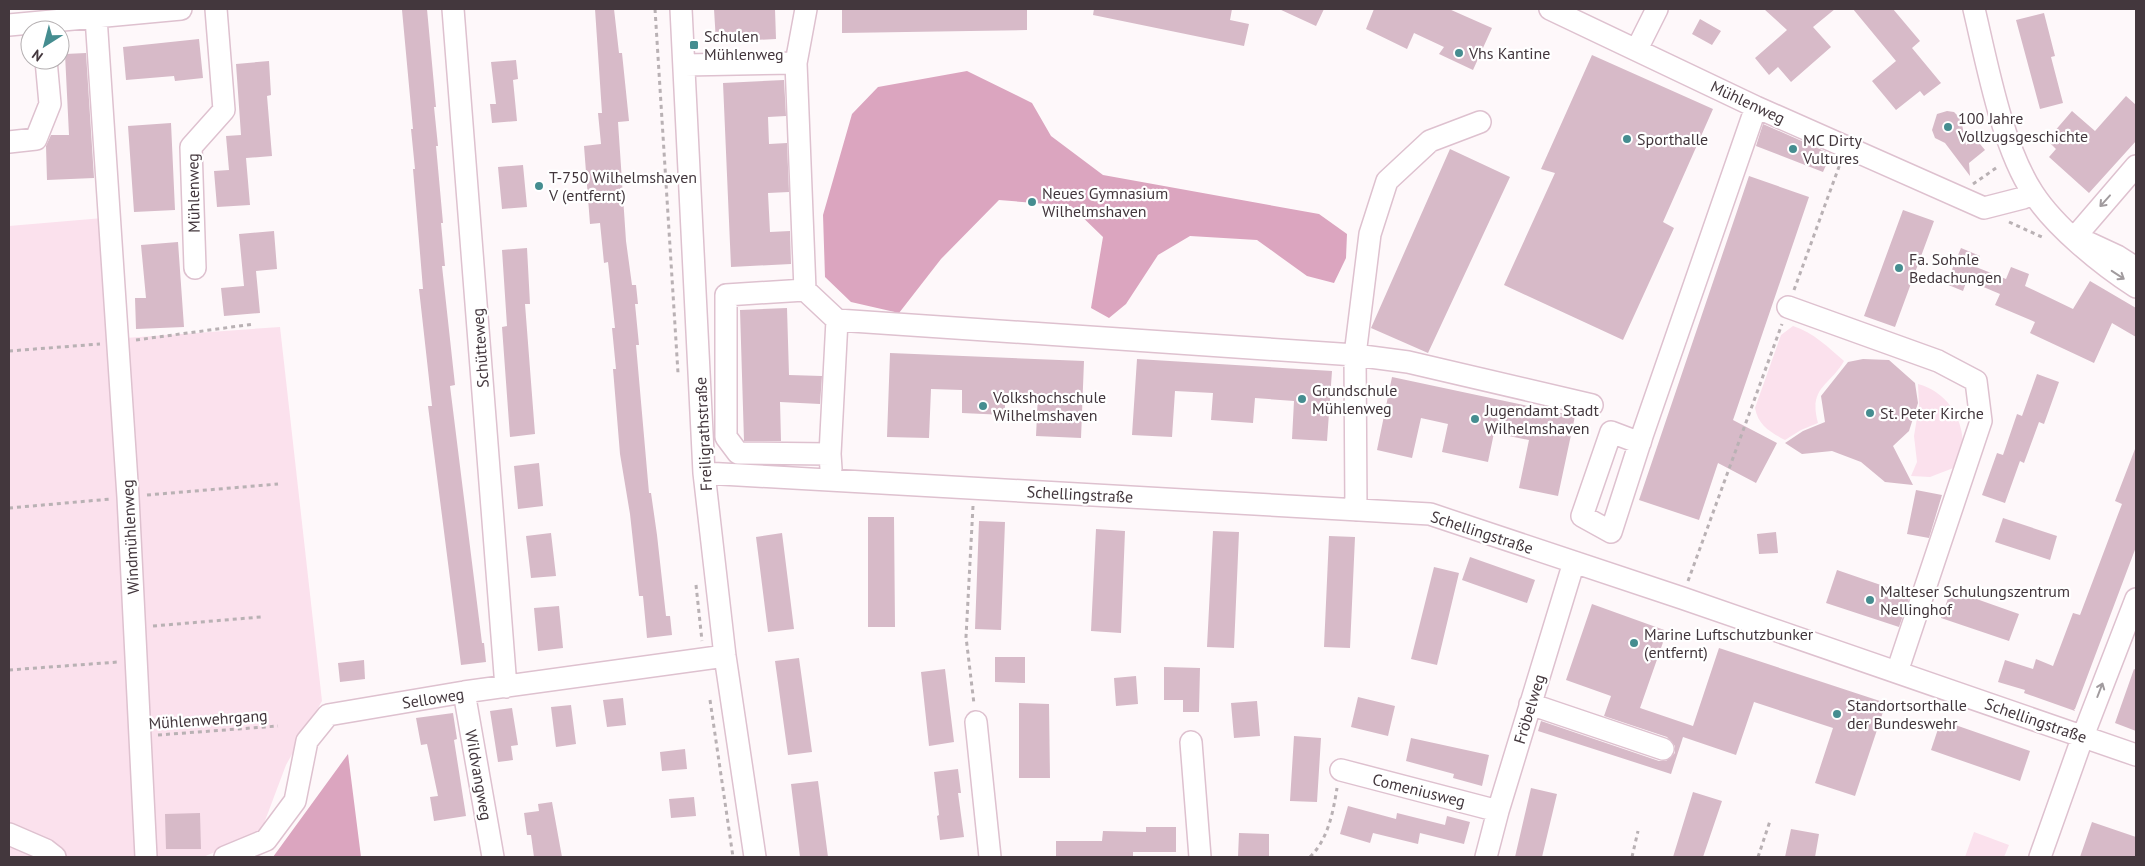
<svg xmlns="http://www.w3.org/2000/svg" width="2145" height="866" font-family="'PT Sans',sans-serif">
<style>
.green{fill:#fbe1ed}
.forest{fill:#dba5bf}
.building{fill:#d7bac8}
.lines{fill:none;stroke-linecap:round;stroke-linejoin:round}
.minor-casing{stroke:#dec1cf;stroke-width:24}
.path{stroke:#b9b1b4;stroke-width:3;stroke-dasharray:4 4;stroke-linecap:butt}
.minor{stroke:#fff;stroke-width:21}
.oneway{stroke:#a19b9e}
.poi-dot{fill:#458d90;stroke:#fff;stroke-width:2}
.labels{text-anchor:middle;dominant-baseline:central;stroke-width:4.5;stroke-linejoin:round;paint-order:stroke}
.poi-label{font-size:16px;fill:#43373d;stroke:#fff;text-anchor:start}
.street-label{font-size:16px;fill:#43373d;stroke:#fff}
</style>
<rect width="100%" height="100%" fill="#fef8fa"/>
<path class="green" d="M103,218L111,339L280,327L322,701L286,765L260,834L203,857H9V226Z
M1793,326C1813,332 1829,348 1844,361C1830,386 1808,387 1818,423L1801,430L1785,440C1770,432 1758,425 1755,408L1781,335Z
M1918,384C1945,391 1963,416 1963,445C1963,452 1958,460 1956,467L1930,477L1911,476L1917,462L1914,436L1919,406Z
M1974,832L2009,845L2004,857H1965Z"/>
<path class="forest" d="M967,71L1032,103L1051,136L1103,175L1319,214L1347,234L1346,258L1334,283L1307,276L1257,240L1190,236L1158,255L1126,304L1109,318L1091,308L1103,237L1071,206L999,200L941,259L899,313L851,302L825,277L823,215L852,114L878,87Z
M348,754L361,857H273Z"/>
<path class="building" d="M427,9L436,107H434L438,146H436L443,223H441L445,266H442L455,385L450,386L482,643H484L486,662L461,665L428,406H432L419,289H423L413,169H415L411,129H413L402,10Z
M595,9H614L619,53H622L629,121L618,122L626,241L632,285H636L638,304H635L639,345H636L649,493H651L657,535L666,616H670L672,635L647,638L643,596H639L630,514L620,454L613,369H616L612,328H615L608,262L604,263L600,223L590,224L584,146L601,144L598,113H602Z
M714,9H775L776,39L716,42Z
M842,9H1027V30L842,33Z
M1094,9H1232L1230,20L1249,24L1244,46L1093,15Z
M1279,9H1324L1316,26Z
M1374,9H1449L1492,28L1473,70L1439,54L1444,47L1414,33L1407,49L1366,29Z
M1764,9H1835L1813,27L1831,47L1791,82L1778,67L1769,75L1755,58L1787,30Z
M1853,9H1893L1920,41L1912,48L1941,83L1924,96L1920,91L1896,110L1872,81L1896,61Z
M2044,13L2055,56L2051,57L2063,103L2040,109L2016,20Z
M1700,19L1721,31L1712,45L1692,34Z
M199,39L203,78L175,81L174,76L126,80L123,47Z
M86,53L94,178L47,180L46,146L51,135H69L65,54Z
M1592,55L1713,109L1663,222L1674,228L1623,340L1504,285L1555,173L1541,169Z
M516,60L518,79L513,80L517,121L492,123L490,104H496L491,62Z
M269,61L271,95L267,96L272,156L246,158L250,205L217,207L214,171L229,170L226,136L241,135L236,64Z
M784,80L786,116L768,117L769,144L787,143L789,192L768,193L770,232L790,231L791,264L731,267L723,83Z
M2126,96L2136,105V141L2089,193L2049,157L2056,149L2047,140L2072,111L2095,131Z
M1947,111L1954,112L1961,119L1966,145L1975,138L1985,150L1969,163L1970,176L1945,143L1935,138L1932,130L1937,114Z
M171,123L175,210L134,212L128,126Z
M1763,124L1831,154L1823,172L1756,146Z
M1450,149L1510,177L1428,353L1371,328Z
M523,165L527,207L502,209L498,167Z
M1749,176L1809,197L1733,420L1777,443L1756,483L1718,463L1699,520L1639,500Z
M1903,210L1934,221L1895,327L1864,316Z
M274,231L277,269L256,271L260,313L224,316L221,288L244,286L239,234Z
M178,242L184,327L136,329L135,298H146L141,245Z
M527,248L530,304H525L535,434L510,437L502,327L507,326L502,250Z
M1961,248L1980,256L1976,267L2006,279L2011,267L2029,274L2025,286L2073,309L2090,281L2136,308V337L2112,323L2094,363L2030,333L2035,322L1995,305L2000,294L1967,280L1963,291L1946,284Z
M787,308L789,375L822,376L820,404L780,402L781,441H744L740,310Z
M890,353L1084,361L1081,438L1036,436L1038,394L1005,393V415L962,413V390L931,389L929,438L887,437Z
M1137,359L1332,371L1327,441L1292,439L1294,401L1255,398L1253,423L1211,420L1213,393L1175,391L1172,437L1132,435Z
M1863,359L1889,360L1915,383L1918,403L1909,431L1893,446L1913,485L1885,482L1861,462L1832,451L1802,454L1785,443L1803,431L1825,422L1821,396L1848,362Z
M2037,374L2059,382L2044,424L2039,422L2024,463L2020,461L2005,503L1982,495L1997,453L2003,455L2017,414L2022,416Z
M1392,377L1575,416L1558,496L1519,488L1529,440L1494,433L1488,462L1442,452L1448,424L1421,418L1412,458L1377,450Z
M2135,449L2136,547L2075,709H2074L2075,711L2024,693L2025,690L1998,682L2005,660L2033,669L2036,659L2053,666L2073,613L2080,615L2117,517L2122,504L2115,501Z
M539,463L543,506L518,509L514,466Z
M1916,490L1942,495L1929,538L1907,534Z
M868,517H894L895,627H868Z
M2003,518L2057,536L2050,560L1995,542Z
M979,521L1005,522L1001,630L975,629Z
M1096,529L1125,531L1121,633L1091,631Z
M1213,531L1239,532L1234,648L1207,647Z
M1776,532L1778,553L1759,554L1757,534Z
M551,533L556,576L531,578L526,536Z
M782,533L794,629L768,632L756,537Z
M1329,536L1355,537L1350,648L1324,647Z
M1470,557L1535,580L1527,603L1462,580Z
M1434,567L1459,573L1437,665L1411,659Z
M1837,570L1910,595L1899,627L1826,603Z
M1951,590L2019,614L2009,641L1941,618Z
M1592,604L1667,631L1640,708L1693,726L1719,648L1886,703L1855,796L1815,783L1833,728L1754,702L1736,755L1683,737L1671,774L1538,731L1541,721L1659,761H1666L1675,753V746L1667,737L1604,716L1611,696L1566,680Z
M559,606L563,648L538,651L534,608Z
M995,657H1025V683L995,682Z
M799,658L812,752L788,755L775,661Z
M364,660L365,679L340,682L338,663Z
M1164,667L1200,668L1199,712H1183V700H1164Z
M945,669L954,742L929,746L921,672Z
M2134,669L2136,670V731L2115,723Z
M1136,676L1138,704L1116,706L1114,678Z
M1358,697L1395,706L1388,736L1351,727Z
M623,698L626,725L607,727L603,700Z
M1257,701L1260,736L1234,738L1231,703Z
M1019,703L1049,704L1050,778H1019Z
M571,705L576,744L556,747L551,707Z
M512,708L518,745L511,746L513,760L498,762L490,711Z
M453,713L457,739L454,740L466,816L434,821L430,797L438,796L427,744L421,745L416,718Z
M1941,720L2030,751L2020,781L1931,750Z
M1294,736L1321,738L1317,802L1290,801Z
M1411,738L1489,755L1482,786L1453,778L1454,774L1406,761Z
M685,749L687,769L662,771L660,752Z
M958,769L961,793H958L964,837L940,840L937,816L939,815L934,772Z
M818,781L828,857H800L791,784Z
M1531,788L1557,794L1542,857H1515Z
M1693,792L1722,801L1703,857H1673Z
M694,797L696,816L671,818L669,799Z
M552,802L562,857H534L531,835H527L524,813L539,811L538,804Z
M1348,806L1396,819L1397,813L1445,825L1447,816L1470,822L1464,844L1420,833L1418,844L1373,833L1370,843L1340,834Z
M200,813L201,849H166L165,814Z
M2092,822L2136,837V857H2080Z
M1146,827H1176V852H1133V857H1056V841H1102L1103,831L1146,832Z
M1791,829L1819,834L1815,857H1785Z
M1239,833L1269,834V857H1238Z"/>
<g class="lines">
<defs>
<path id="minor" d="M453,9L506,687
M681,9L704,473L725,656L755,857
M806,9L796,63L805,290L726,295V437L738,453L830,454L831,469
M1550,9L1756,107L1984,208L2023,198L2032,193
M1974,9C1987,64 2002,146 2033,193C2055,227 2102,265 2136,287
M96,17L128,497L146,857
M9,25L181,9
M1637,49L1657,9
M685,65L796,63
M9,142L36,139L50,104L46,60
M2075,237L2136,166
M2089,243L2117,256L2136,268
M195,268L191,147L224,110L216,9
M805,290L837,320
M1788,307L1938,361L1976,381L1981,421L1897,672
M1642,436L1611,532L1582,516L1611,432L1640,443L1642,436L1756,107
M830,454L837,320L1355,355L1408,362L1592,405
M704,473L1430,514L1682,598L2136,755
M1356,510L1355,355L1370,234L1387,181L1430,141L1480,122
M464,692L493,857
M1530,704L1663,749
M976,722L990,857
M1191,742L1200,857
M1341,770L1498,811
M9,834L46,850L55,857
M225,857L266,840L295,801L307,741L328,715L464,692L725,656
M1486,857L1498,811L1574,562
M2040,857L2083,736L2136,599"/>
</defs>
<use href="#minor" class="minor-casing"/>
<path class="path" d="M655,9L678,373
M1973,184L1999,166
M2009,222L2044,238
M1794,290L1840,164
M136,340L254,324
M9,351L100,344
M147,495L278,484
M973,506L966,637L974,704
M9,508L111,499
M1688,581L1782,324
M696,585L702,641
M153,626L261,617
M9,670L118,662
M710,700L733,857
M158,735L278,726
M1310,857C1328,839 1333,813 1337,788
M1632,857L1638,831
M1758,857L1770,821"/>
<use href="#minor" class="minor"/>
</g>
<defs><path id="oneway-shaft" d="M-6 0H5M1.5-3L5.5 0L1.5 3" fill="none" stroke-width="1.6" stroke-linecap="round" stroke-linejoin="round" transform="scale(1.25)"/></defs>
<g class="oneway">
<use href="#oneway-shaft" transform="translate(2105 201) rotate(132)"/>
<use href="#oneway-shaft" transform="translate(2118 275) rotate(33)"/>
<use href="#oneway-shaft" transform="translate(2100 690) rotate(-69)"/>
</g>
<g class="poi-dot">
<rect x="689" y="40" width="10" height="10" rx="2.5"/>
<circle cx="1459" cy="53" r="5"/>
<circle cx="1948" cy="127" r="5"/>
<circle cx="1627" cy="139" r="5"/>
<circle cx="1793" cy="149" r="5"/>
<circle cx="539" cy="186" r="5"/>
<circle cx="1032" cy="202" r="5"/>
<circle cx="1899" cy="268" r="5"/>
<circle cx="1302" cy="399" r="5"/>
<circle cx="983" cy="406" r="5"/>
<circle cx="1870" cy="413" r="5"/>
<circle cx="1475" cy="419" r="5"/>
<circle cx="1870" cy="600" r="5"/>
<circle cx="1634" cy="643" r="5"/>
<circle cx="1837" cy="714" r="5"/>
</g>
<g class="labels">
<g class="poi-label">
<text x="704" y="36">Schulen<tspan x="704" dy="18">Mühlenweg</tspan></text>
<text x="1469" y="53">Vhs Kantine</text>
<text x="1958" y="118">100 Jahre<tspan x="1958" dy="18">Vollzugsgeschichte</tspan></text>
<text x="1637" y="139">Sporthalle</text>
<text x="1803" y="140">MC Dirty<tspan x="1803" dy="18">Vultures</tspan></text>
<text x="549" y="177">T-750 Wilhelmshaven<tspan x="549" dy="18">V (entfernt)</tspan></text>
<text x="1042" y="193">Neues Gymnasium<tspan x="1042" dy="18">Wilhelmshaven</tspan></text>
<text x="1909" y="259">Fa. Sohnle<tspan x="1909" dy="18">Bedachungen</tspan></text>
<text x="1312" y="390">Grundschule<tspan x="1312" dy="18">Mühlenweg</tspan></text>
<text x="993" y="397">Volkshochschule<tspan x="993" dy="18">Wilhelmshaven</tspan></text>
<text x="1485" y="410">Jugendamt Stadt<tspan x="1485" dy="18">Wilhelmshaven</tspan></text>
<text x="1880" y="413">St. Peter Kirche</text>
<text x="1880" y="591">Malteser Schulungszentrum<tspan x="1880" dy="18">Nellinghof</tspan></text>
<text x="1644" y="634">Marine Luftschutzbunker<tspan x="1644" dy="18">(entfernt)</tspan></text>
<text x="1847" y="705">Standortsorthalle<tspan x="1847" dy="18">der Bundeswehr</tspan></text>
</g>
<g class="street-label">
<text transform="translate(1748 102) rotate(25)">Mühlenweg</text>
<text transform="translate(193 193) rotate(-91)">Mühlenweg</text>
<text transform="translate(480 348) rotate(-94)">Schütteweg</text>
<text transform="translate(703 434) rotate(-93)">Freiligrathstraße</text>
<text transform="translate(1080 494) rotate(3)">Schellingstraße</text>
<text transform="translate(1482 532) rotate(18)">Schellingstraße</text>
<text transform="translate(130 537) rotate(-93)">Windmühlenweg</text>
<text transform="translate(433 698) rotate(-9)">Selloweg</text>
<text transform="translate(1529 709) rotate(-73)">Fröbelweg</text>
<text transform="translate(208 719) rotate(-4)">Mühlenwehrgang</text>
<text transform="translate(2036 720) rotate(19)">Schellingstraße</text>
<text transform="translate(479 775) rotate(80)">Wildvangweg</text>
<text transform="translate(1419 790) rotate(14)">Comeniusweg</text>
</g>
</g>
<rect width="2145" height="866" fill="none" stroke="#43373d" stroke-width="20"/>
<g transform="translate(45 45) rotate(216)"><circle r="24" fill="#ffffff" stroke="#b4afb1"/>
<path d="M0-4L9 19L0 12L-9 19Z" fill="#458d90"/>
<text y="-8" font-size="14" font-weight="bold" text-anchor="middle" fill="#43373d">N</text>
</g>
</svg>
